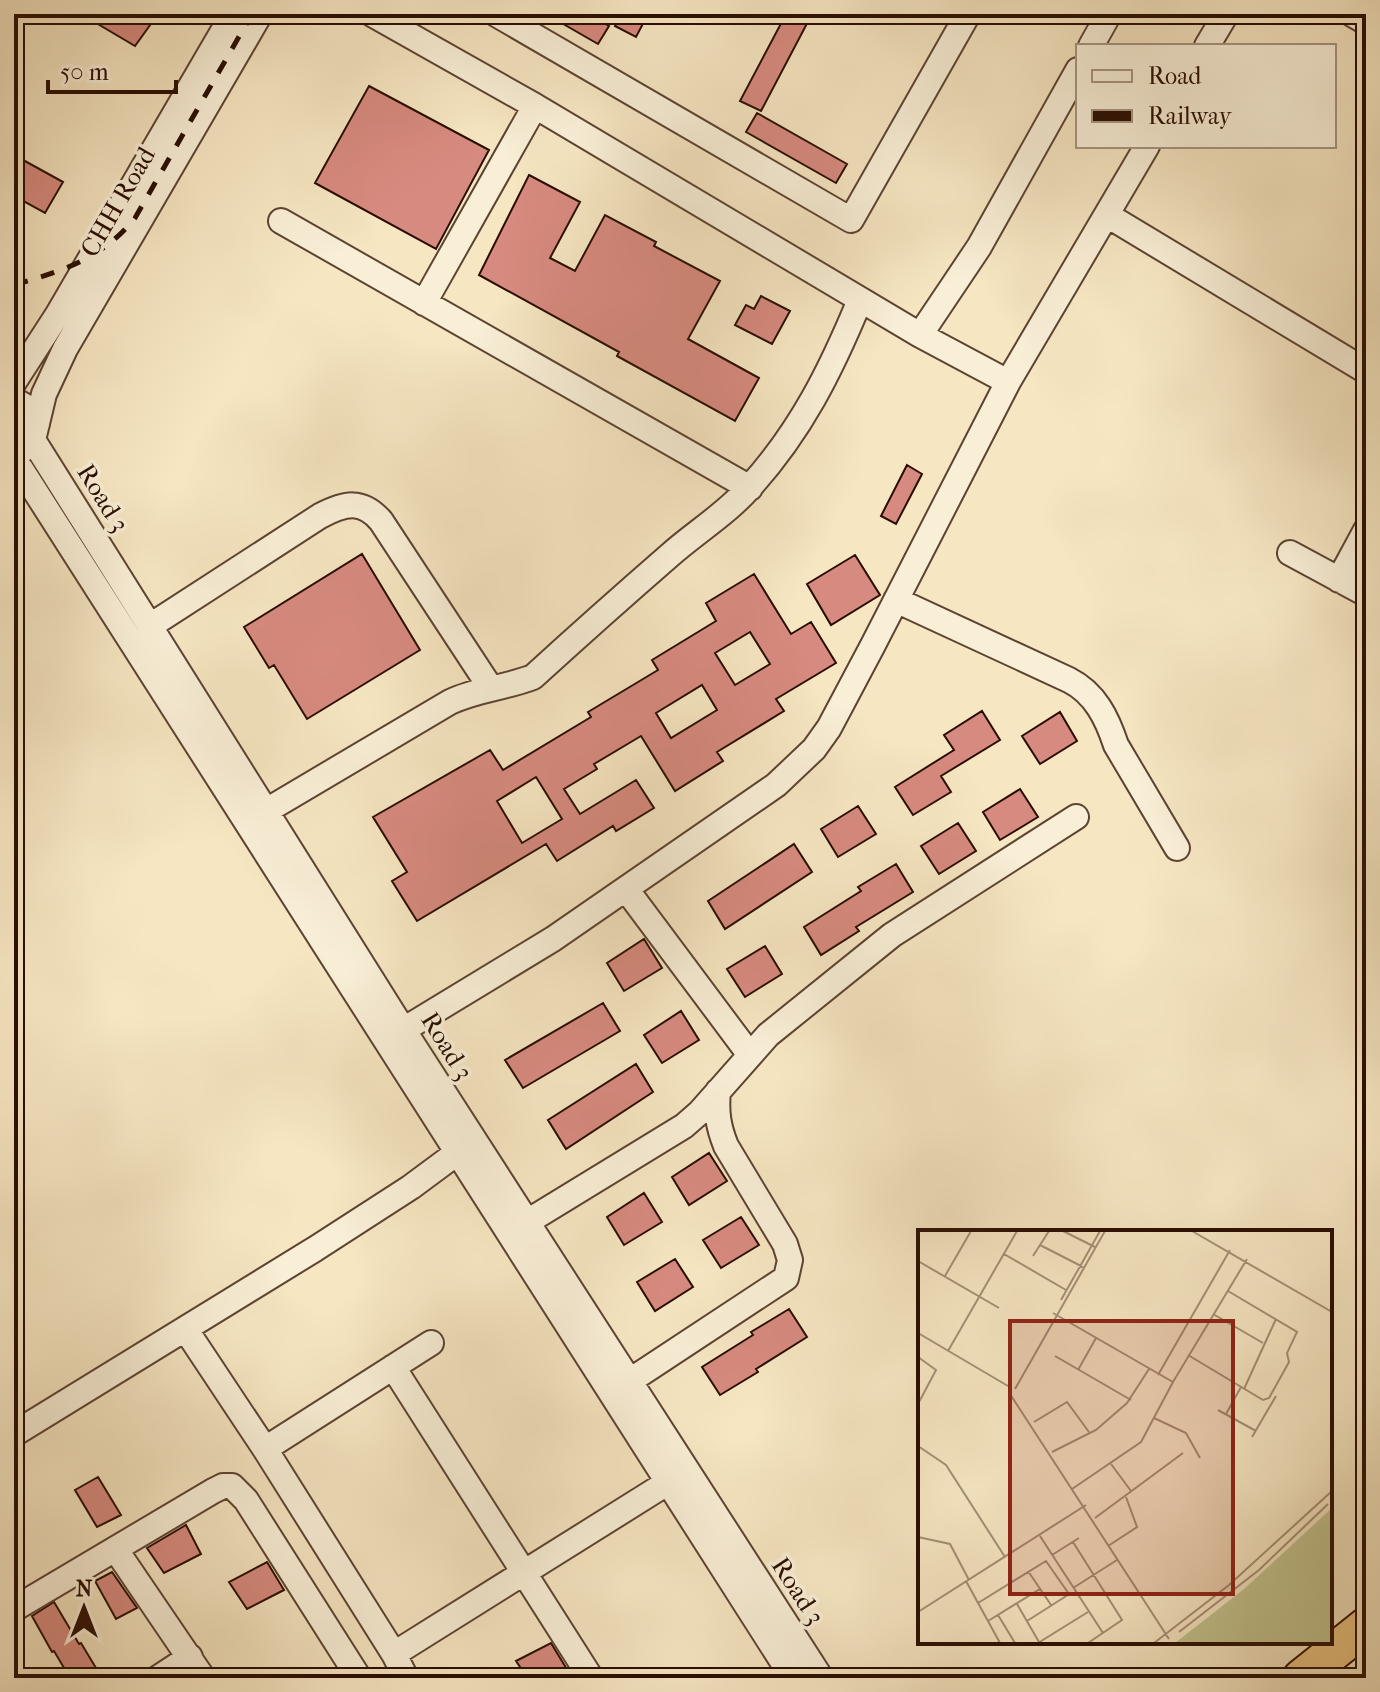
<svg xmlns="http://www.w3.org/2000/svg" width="1380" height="1692" font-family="'IM FELL French Canon',serif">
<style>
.building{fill:#d78a7f;stroke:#290d02;stroke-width:2;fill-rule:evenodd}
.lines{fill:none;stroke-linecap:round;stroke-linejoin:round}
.minor-casing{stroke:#5c4332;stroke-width:28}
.highway-casing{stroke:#290d02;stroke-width:40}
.minor{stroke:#f9efd7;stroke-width:24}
.highway{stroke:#ebc381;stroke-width:36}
.rail{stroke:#290d02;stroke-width:5;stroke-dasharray:14 14;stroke-linecap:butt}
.labels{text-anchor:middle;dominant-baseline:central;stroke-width:7;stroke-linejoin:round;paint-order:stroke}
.street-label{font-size:26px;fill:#290d02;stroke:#f9efd7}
.inset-road{fill:none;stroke:#a48f75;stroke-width:2}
.view{fill:#8f2418;fill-opacity:0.15;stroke:#8f2418;stroke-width:4}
.inset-edge{fill:none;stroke:#290d02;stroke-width:4}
</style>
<rect width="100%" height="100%" fill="#f6e6c2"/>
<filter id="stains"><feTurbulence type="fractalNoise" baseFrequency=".0025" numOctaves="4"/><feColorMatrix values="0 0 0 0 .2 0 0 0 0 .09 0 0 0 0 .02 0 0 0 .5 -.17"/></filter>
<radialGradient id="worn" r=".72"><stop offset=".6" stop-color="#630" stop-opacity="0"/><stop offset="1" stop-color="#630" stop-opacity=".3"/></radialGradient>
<path class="building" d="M81,14H158L135,46Z
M546,14H589L609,26L598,44Z
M621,14H648L636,37L615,26Z
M786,14H812L761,111L740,101Z
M369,86L489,150L436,249L315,183Z
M757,113L847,164L836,183L746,132Z
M14,155L63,182L45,213L14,196Z
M529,175L580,202L550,258L575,271L605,215L656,242L654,246L720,281L688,339L759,378L735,421L617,356L619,352L479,275Z
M761,296L790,311L772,344L735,325L746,305L754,309Z
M907,465L922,474L896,524L881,516Z
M362,554L420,650L307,719L274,665L269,668L244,627Z
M855,555L880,595L831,625L807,584Z
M754,574L791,634L811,622L836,663L776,699L784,711L717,752L723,761L675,791L641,736L594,764L597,769L564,789L580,814L636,780L654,808L616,831L613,826L557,861L546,844L417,921L392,881L407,872L373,817L490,750L503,770L591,717L588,712L658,670L652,660L716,621L706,603ZM750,632L770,664L735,685L715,653ZM702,685L717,710L671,738L656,713ZM536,777L562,819L522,843L497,801Z
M982,711L1000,740L941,776L951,792L913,815L895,787L954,750L944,735Z
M1060,712L1077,741L1040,764L1022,736Z
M1020,789L1038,817L1000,840L983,812Z
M858,806L876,834L838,857L821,829Z
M958,823L976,851L939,874L921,846Z
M794,844L812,872L725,929L708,901Z
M896,864L913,892L856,927L859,931L821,955L804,927L861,891L858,887Z
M644,939L662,968L624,991L607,963Z
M765,946L782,974L745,997L727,969Z
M603,1003L620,1031L523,1088L505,1060Z
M681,1011L699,1040L662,1063L644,1035Z
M636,1064L653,1092L566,1149L548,1120Z
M709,1153L727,1181L689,1205L672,1177Z
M644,1193L662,1222L624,1245L607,1217Z
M741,1217L759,1245L721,1268L703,1240Z
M675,1259L693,1287L655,1311L637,1282Z
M789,1309L807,1337L756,1369L758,1372L720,1395L702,1367L753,1335L751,1332Z
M98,1477L121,1515L97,1527L75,1490Z
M186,1525L201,1554L164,1573L147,1548Z
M267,1562L284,1590L247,1609L229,1582Z
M112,1572L137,1608L116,1619L95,1581Z
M54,1602L79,1644L81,1643L102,1678H70L54,1651L52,1652L32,1616Z
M551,1643L568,1671L554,1678H499L520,1667L516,1661Z"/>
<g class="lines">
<defs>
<path id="minor" d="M372,14L535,106L920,335L1008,382L1147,146
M496,14L851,220L968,14
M1352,14L1366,22
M1091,46L1109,14
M1207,46L1226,14
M1107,215L1366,371
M281,221L750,488
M424,303L535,106
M920,335L979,247L1078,70
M14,382L58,314L233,14
M14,400L30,409L37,424
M33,440L404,1031L821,1678
M24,449L33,440L44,394L65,349L260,14
M14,463L21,469L793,1678
M1290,553L1366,594
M1339,580L1366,530
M896,600L1069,680C1095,693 1107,718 1116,745L1177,848
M150,626L320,516C345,503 362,499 381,521L490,687
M266,811L450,702C477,689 505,688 533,677C578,636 624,595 670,555C696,532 726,514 749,488C801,431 831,370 860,300
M626,889L750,1055
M390,1038L553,939L776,785L814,749L829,728L873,645L1008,382
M527,1222L684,1126L700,1112L768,1035L892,935L1076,817
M186,1330L265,1449L394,1654L406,1678
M393,1367L591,1678
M616,1390L786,1278L790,1260L785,1244L726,1146C718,1126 716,1112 718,1091
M14,1434L315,1249L411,1187L469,1144
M265,1449L431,1343
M116,1550L203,1678
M14,1609L213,1491L223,1486H232L246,1500L359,1678
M394,1654L667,1483
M158,1678L190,1657"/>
<path id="highway" d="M1301,1678L1366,1626"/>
</defs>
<use href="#minor" class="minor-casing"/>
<use href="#highway" class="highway-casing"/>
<use href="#minor" class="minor"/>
<use href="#highway" class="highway"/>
<path class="rail" d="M14,285C62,271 102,259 135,218L252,14"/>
</g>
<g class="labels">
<g class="street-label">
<text transform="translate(118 202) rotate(-60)">CHH Road</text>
<text transform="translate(103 498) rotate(58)">Road 3</text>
<text transform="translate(447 1046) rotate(58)">Road 3</text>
<text transform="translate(798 1591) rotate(57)">Road 3</text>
</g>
</g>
<g transform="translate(918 1230)">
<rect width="414" height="414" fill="#f6e6c2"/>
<path d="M414,278V413H257L326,359Z" fill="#c2c38f"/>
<path class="inset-road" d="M145,1L177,17M274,1L414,82M122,15L165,37M86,24L148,60M115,26L131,1M0,31L81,78M27,46L53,1M143,70L182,1M135,83L255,152L329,29M295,84L345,113M0,103L90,156M30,121L99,1M270,125L345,170L351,168L371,132L369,123L379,102L310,61M137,126L213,170M0,127L18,140L0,174M160,140L178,108M240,145L312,20M97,159L187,1M326,159L358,89M92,164L251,409M300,180L338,201M308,184L323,157M236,188L268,203L282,228M116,192L149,172L171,202M334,207L358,166M0,216L28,235L87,327M134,222L178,200L209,173L231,139M193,234L213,261M154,259L223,212L255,152M177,288L265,223M122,306L185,403M0,307L32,314L51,350M155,312L204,390L170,413M190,316L219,297L208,267M134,325L161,308M110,341L133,375M48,351L82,413M155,358L199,330M60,373L128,331L151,364M99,374L121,412M0,382L168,275M80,385L97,413M70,391L122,359M109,391L153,363M261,402L341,340L410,274M120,413L170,382M236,413L311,355L414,261"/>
<path class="view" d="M92,91H315V364H92Z"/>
<rect width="414" height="414" class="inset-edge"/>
</g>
<rect width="1380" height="1692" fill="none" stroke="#f6e6c2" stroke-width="48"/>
<rect x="16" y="16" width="1348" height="1660" fill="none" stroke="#290d02" stroke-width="4"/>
<rect x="24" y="24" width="1332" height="1644" fill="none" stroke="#290d02" stroke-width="2"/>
<rect x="1076" y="44" width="260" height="104" fill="#f9efd7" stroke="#a69582" stroke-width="2"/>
<rect x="1092" y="70" width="40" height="12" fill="#f9efd7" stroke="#a69582" stroke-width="2"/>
<text x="1148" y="84" font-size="24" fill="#290d02">Road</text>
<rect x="1092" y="110" width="40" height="12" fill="#290d02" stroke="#a69582" stroke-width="2"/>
<text x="1148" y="124" font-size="24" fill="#290d02">Railway</text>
<g transform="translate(84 1608)" stroke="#f9efd7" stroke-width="6" paint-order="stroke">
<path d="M0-6L14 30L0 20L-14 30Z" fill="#290d02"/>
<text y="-12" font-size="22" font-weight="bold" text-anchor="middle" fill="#290d02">N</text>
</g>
<path d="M48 80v12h128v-12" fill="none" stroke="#290d02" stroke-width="4"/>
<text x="60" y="80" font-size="24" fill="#290d02" stroke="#f9efd7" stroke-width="6" paint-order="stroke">50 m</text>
<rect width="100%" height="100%" filter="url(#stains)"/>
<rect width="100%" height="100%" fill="url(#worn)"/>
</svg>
